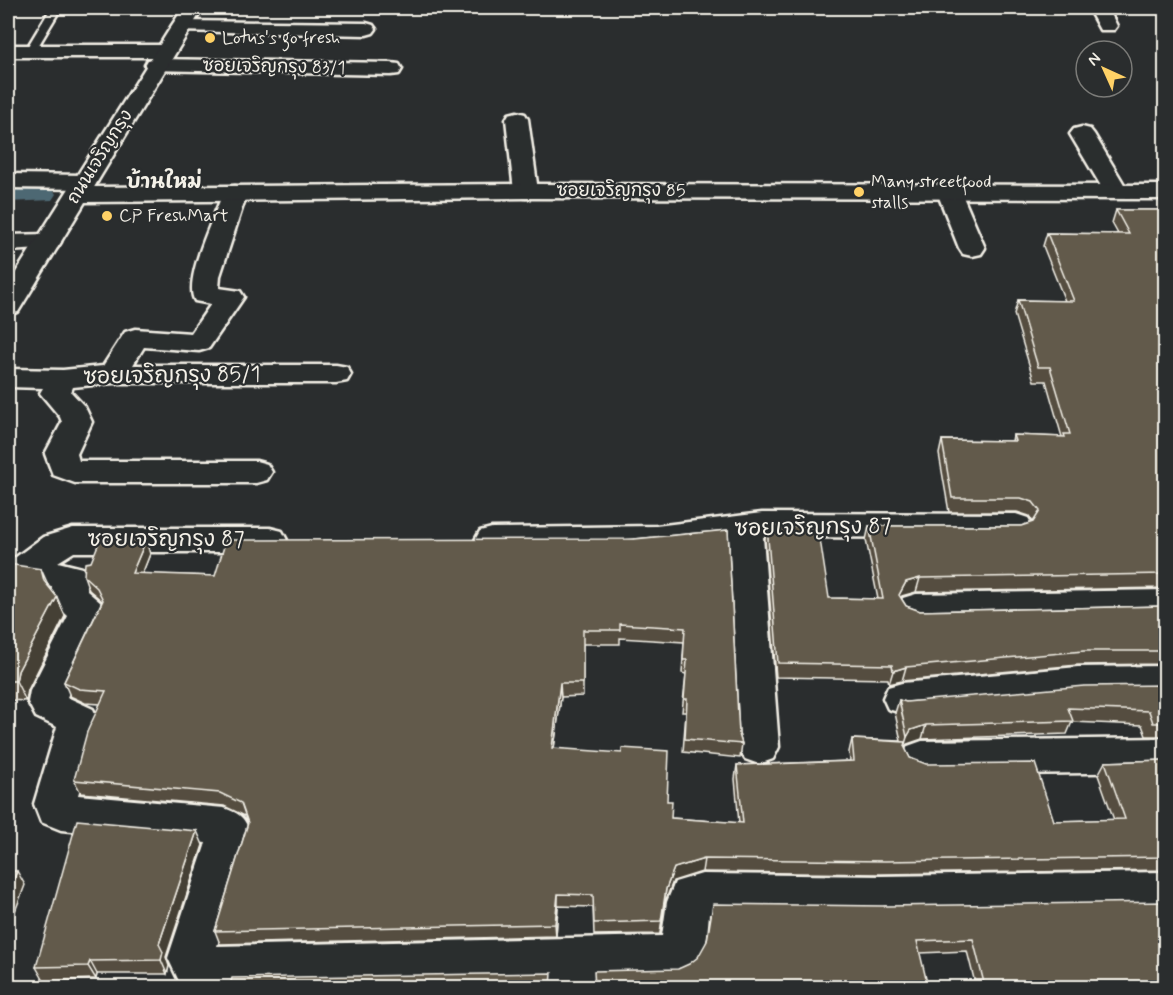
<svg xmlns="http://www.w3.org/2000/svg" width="1173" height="995" font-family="Mynerve,'Playpen Sans Thai',sans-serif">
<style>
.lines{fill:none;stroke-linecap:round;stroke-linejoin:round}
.canal{fill:#4e6873;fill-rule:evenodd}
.lane-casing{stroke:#f4f1e8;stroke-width:5}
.street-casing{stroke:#f4f1e8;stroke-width:5}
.secondary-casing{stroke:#f4f1e8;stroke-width:5}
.lane{fill:#2a2d2e;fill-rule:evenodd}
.street{fill:#2a2d2e;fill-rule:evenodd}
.secondary{fill:#2a2d2e;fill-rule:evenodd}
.wall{fill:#544d40;stroke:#f4f1e8;stroke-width:1.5}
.shaded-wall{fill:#453f34;stroke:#f4f1e8;stroke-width:1.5}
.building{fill:#625a4b;stroke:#f4f1e8;stroke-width:1.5}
.poi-dot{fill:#ffd166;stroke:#2a2d2e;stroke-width:2}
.labels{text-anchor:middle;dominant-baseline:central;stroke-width:4.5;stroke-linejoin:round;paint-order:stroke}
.far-poi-label{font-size:18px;fill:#f4f1e8;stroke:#2a2d2e;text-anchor:start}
.far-street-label{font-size:18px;fill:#f4f1e8;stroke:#2a2d2e}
.far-neighbourhood-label{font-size:20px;font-weight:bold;fill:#f4f1e8;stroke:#2a2d2e}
.street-label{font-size:22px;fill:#f4f1e8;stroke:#2a2d2e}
</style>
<rect width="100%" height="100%" fill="#2a2d2e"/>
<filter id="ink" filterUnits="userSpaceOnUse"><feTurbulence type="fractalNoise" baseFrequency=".0167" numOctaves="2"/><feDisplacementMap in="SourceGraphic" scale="12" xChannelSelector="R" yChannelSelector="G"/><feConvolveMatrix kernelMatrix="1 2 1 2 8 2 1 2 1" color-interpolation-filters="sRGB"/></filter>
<g filter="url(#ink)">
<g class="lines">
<path class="canal" d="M8,186L52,188L56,194L52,200L8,202Z"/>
<defs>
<path id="lane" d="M51,8H61L34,53H26L25,51Z"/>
<path id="street" d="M1088,8H1108L1117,26L1114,30H1100Z
M181,21L366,23L373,25L376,29L373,33L366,35L174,31L171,27L174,23Z
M8,45H165L172,47L176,51L172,55L165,57H8Z
M156,59L391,63L399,64L402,69L399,74L391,75L148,70L145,65L148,60Z
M517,112L525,114L528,119L538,191L535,196L526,198L517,196L514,191L506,119L509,114Z
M1082,127L1090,129L1094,134L1128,191L1125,196L1116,198L1107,196L1104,191L1070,134L1074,129Z
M8,174L85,175L94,177L97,182L94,187L85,189L8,188Z
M949,185L958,187L961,192L985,248L981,254L972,256L963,254L959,248L937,192L940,187Z
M235,186L244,188L247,193L220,276L219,288L240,291L244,297L209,348L199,351L144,347L133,365H336L347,367L351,374L347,381L336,383H113L73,387L71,392L85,407L92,422L77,454L79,461H256L267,464L272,472L267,480L256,483H75L53,475L45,454L62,422L60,417L40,393L43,388L8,387V369L63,370L103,366L125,332L135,329L191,333L211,304L195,301C182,282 215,215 223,193L226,188Z
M48,234L57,236L61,242L57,248L8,251V235Z
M762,513L1016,514L1028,518L1033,526L1028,534L1016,538L763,537L779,747L773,759L759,764L745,759L739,747L729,541L656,550L492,552L480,549L475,540L480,531L492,528L656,526Z
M73,528H270L282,531L287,540L282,549L270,552H74L58,562L82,568L88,577L87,591L101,603L106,613L67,697L93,709L98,720L78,795L224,808C239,813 246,818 250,835L217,946L662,936L667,902L675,882L702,874L881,876L1166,872V912L881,916L709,914C706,943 707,967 677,979L194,988L179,981L168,958L206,843L61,830L41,822L34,804L57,727L36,717L28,702L30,691L68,616C59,607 51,600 52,587L8,581V559L16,557L43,537Z
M1166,590V617L916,622L903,618L898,608L903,598L916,594Z
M1166,666V696L1078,697L902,713L888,709L883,698L888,687L902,683L1078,667Z
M1166,738V772L922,775L908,770L902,758L908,746L922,741Z"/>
<path id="secondary" d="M183,8H203L94,187L526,184L1166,185V199L526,198L85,202L18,312L8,314V285Z"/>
</defs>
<use href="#lane" class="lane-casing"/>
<use href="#street" class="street-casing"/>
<use href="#secondary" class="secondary-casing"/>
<use href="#lane" class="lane"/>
<use href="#street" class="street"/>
<use href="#secondary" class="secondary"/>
</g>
<path class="wall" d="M1116,210H1166V588L916,592L902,596L901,598L906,606L920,611L1166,606V664L1078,665L902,681L889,684L888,679L776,677L765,539L767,526L829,598L878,599L866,540L869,526H1021L1033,522L1029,516L1017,512H949L939,454L942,440L1012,441L1013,435L1062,437L1046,381H1034L1014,314L1018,300L1065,301L1043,246L1047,233L1118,234L1112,223Z
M728,530L739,734L742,744L740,758L683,752L686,712H682L686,674L682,673L684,642L620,638V644H583V696L561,697L554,749L667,801L671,818L739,823L735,779L737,765L850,761L849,752L852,739L901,741L895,713L899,700L906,702L1166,685V736H1146L1142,725L1072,722L1067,734L922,739L907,744L905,748L910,758L1054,821L1114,820L1098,775L1105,762L1166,760V870L881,874L702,872L673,881L665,902L660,934L594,935L593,907L558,906L556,936L220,944L215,931L248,823L245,816L224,806L81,793L74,780L100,704L85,703L70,696L64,682L102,601L89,590L84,576L91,562L150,554L142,574L215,576L634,539Z
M8,564L49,588L65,616L28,690L26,701L8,700Z
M203,845L166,957L169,966L167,974H97L96,979L44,981L36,967Z
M885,906L1166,987H976L967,951L920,953L678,969Z"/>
<path class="shaded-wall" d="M146,540L150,554L137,587L132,573Z
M8,548L11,556L8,558Z
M41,569L50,589L44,581Z
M920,578L916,592L902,596L896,609L899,595L906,582Z
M57,597L65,616L28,690L26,701L16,681L18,671Z
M906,667L902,681L889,684L893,671Z
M560,683L561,697L552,762V748Z
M926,725L922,739L907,744L903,751L907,737L911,730Z
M197,831L203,845L166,957L169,966L167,974L161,960L159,944Z
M704,859L702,872L673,881L665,902L660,934L666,889L674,868Z
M17,871L25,885L8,930V894Z
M558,894V906L556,936L555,924Z
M90,961L97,974L96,979L88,966Z"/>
<path class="building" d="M1116,210H1166V574L920,578L906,582L899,595L906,606L920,611L1166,606V651H1084L906,667L893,671L892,665L778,663L767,526H818L829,598L883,599L869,526H1021L1033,522L1040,511L1033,502L1021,498H952L942,440L1015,441L1013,435L1065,437L1064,434H1070L1050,367H1038L1018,300L1074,301L1047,233L1129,234Z
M728,530L739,734L742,744L685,739L687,699H684L687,660H683L685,628L620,624V630H583V683H560L552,748L622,753V748L669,751L667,801H672L671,818L743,823L737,765L854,761L852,739L905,742L904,746L910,758L926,764L1035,763L1054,821L1125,819L1105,762L1166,760V857L885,861L704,859L674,868L666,889L661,921L594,923L593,895L558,894L555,924L215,931L248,823L241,803L220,793L74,780L87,732L106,691L79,689L64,682L103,600L97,588L84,576L85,563L91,562L100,540H146L132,573L215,576L226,540L634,539Z
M8,564L41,569L44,581L57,597L18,671L16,681H8Z
M1166,685V723H1153L1149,711L1068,708L1073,721L926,725L911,730L907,737L899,700L906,702L1084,686Z
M77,820L197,831L159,944L163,952L161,960L90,961L88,966L36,967Z
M8,871H17L8,894Z
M1166,902V987H985L973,939L917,941L928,987H595L594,971L678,969L689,964L698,957L707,941L713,904L885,906Z
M552,973L551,987H229L232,978Z"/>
</g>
<g class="poi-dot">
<circle cx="210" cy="38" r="6"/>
<circle cx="859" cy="192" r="6"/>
<circle cx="107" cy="216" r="6"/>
</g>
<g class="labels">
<g class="far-poi-label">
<text x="222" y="38">Lotus's go fresh</text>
<text x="871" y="182">Many streetfood<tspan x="871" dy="21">stalls</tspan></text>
<text x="119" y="216">CP FreshMart</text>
</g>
<g class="far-street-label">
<text transform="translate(274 67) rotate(1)">ซอยเจริญกรุง 83/1</text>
<text transform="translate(100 157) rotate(-58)">ถนนเจริญกรุง</text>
<text x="621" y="191">ซอยเจริญกรุง 85</text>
</g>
<g class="far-neighbourhood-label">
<text x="164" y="182">บ้านใหม่</text>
</g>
<g class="street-label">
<text transform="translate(172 376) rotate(-1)">ซอยเจริญกรุง 85/1</text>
<text transform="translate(813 528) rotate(-1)">ซอยเจริญกรุง 87</text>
<text x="166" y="540">ซอยเจริญกรุง 87</text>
</g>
</g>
<rect width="1173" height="995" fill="none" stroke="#2a2d2e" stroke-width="30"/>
<rect x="15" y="15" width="1143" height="965" fill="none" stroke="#f4f1e8" stroke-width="2" filter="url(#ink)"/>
<g transform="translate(1104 69) rotate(315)"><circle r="28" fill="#2a2d2e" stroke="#7b7b78" stroke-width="1.5"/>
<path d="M0-4.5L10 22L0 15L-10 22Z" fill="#ffd166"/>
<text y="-9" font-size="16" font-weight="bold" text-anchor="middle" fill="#f4f1e8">N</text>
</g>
</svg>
